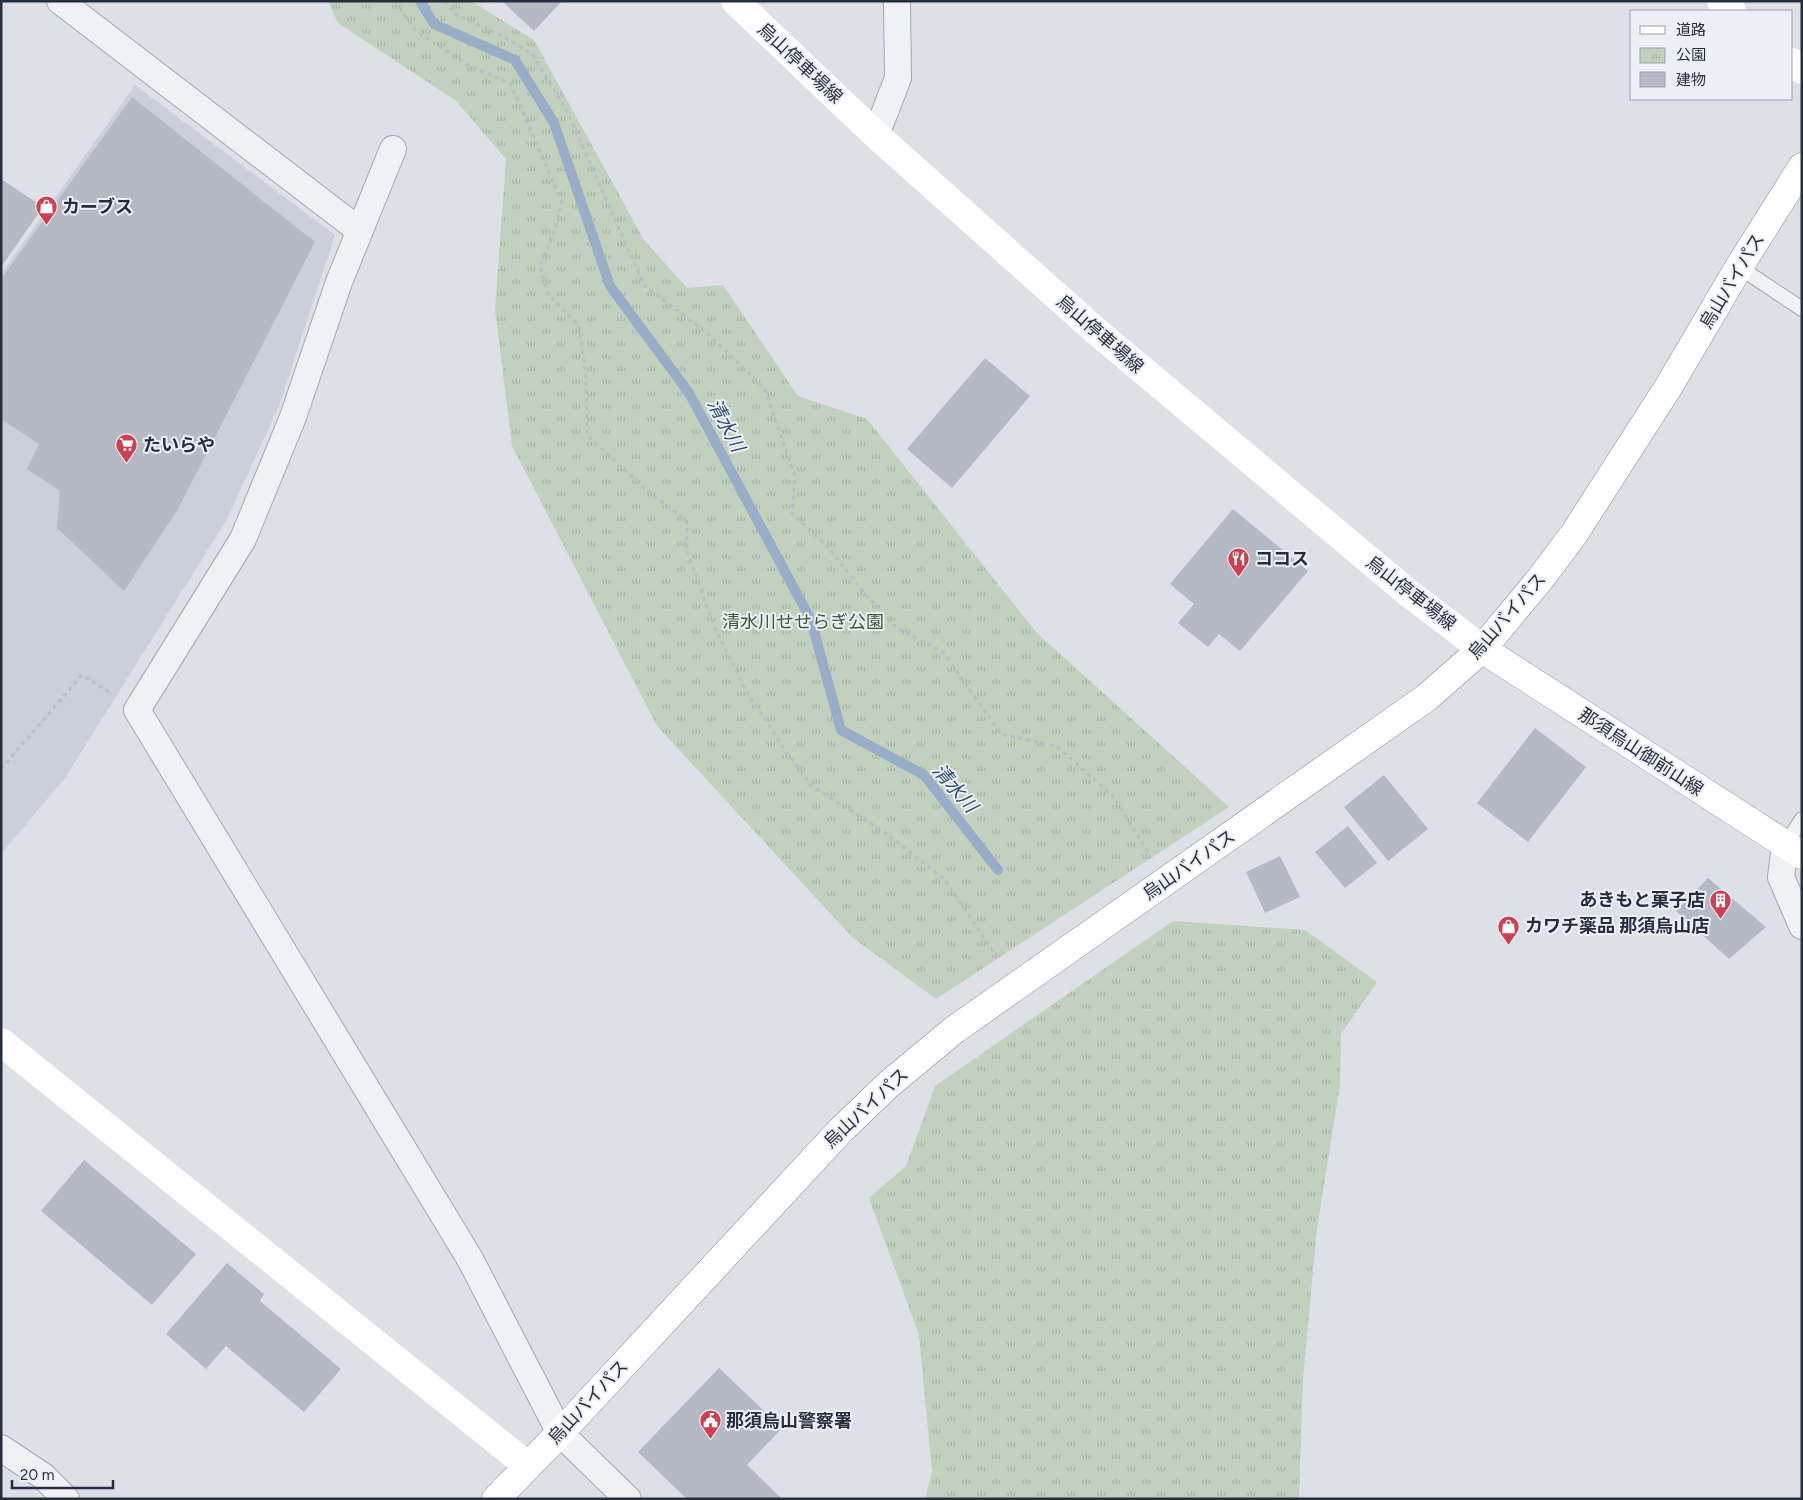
<svg xmlns="http://www.w3.org/2000/svg" width="1803" height="1500" font-family="Figtree,'Noto Sans JP',sans-serif">
<style>
.built{fill:#cbcfd9}
.park{fill:url(#park-tufts)}
.lines{fill:none;stroke-linecap:round;stroke-linejoin:round}
.stream{stroke:#97adc8;stroke-width:10}
.building{fill:#b4b9c4}
.lane-casing{stroke:#a2a7b1;stroke-width:16}
.street-casing{stroke:#a2a7b1;stroke-width:28}
.primary-casing{stroke:#9ca4b3;stroke-width:29}
.highway-casing{stroke:#848d9d;stroke-width:29}
.path{stroke:#bbbec5;stroke-width:3;stroke-dasharray:4 4;stroke-linecap:butt}
.lane{stroke:#eff1f5;stroke-width:14}
.street{stroke:#eff1f5;stroke-width:26}
.secondary{stroke:#fff;stroke-width:28}
.primary{stroke:#fff;stroke-width:28}
.highway{stroke:#fff;stroke-width:28}
.labels{text-anchor:middle;dominant-baseline:central;stroke-width:4;stroke-linejoin:round;paint-order:stroke}
.street-label{font-size:18px;fill:#262e3d;stroke:#eceff5}
.poi-label{font-size:18px;font-weight:bold;fill:#262e3d;stroke:#eceff5;text-anchor:start}
.park-label{font-size:18px;fill:#395933;stroke:#eceff5}
.water-label{font-size:19px;font-style:italic;fill:#304b71;stroke:#eceff5}
</style>
<defs>
<pattern id="park-tufts" width="24" height="20" patternUnits="userSpaceOnUse" patternTransform="scale(1.25)"><rect width="24" height="20" fill="#c2d1be"/><path d="M3 7l-1-3M5 7V3M7 7l1-3M15 17l-1-3M17 17v-4M19 17l1-3" fill="none" stroke="#a7b4a4"/></pattern>
</defs>
<rect width="100%" height="100%" fill="#dde0e7"/>
<path class="built" d="M135,85L335,235L279,406L226,521L65,778L1,854V274Z"/>
<path class="park" d="M328,1H471L534,40L644,240L687,288L723,285L798,396L867,419L1036,632L1229,807L936,999L852,937L657,726L512,446L495,310L506,159L455,100L338,23Z
M1173,921L1305,930L1377,982L1341,1034L1340,1085L1317,1229L1303,1379L1299,1499H925L932,1472L919,1335L869,1198L906,1166L935,1086Z"/>
<g class="lines">
<path class="stream" d="M420,1L434,24L515,60L554,123L610,286L689,393L811,620L841,730L924,775L998,870"/>
</g>
<path class="building" d="M502,1H562L534,31Z
M132,97L315,242L178,509L124,591L57,528L60,491L27,469L39,444L1,419V279Z
M1,179L43,207L1,267Z
M985,358L1030,396L952,488L907,449Z
M1233,509L1308,571L1240,651L1219,634L1208,647L1178,623L1194,604L1170,584Z
M1535,728L1586,767L1528,842L1477,803Z
M1384,775L1428,829L1388,861L1344,807Z
M1348,826L1377,863L1345,888L1315,852Z
M1280,856L1300,897L1265,913L1246,872Z
M1708,878L1766,927L1729,959L1676,911Z
M84,1160L196,1254L152,1305L41,1211Z
M227,1263L264,1294L260,1301L341,1369L304,1412L226,1346L206,1369L166,1334Z
M719,1368L782,1428L747,1465L782,1499H687L638,1452Z"/>
<g class="lines">
<defs>
<path id="lane" d="M1739,267L1802,309
M1785,845L1802,819"/>
<path id="street" d="M60,1L360,231
M876,135L898,78L897,1
M393,149L339,282L293,417L243,539L137,710L470,1259L560,1433L628,1499
M1785,845L1781,877L1802,926
M1,1448L43,1476L66,1499"/>
<path id="primary" d="M1482,649L1802,855"/>
<path id="highway" d="M496,1499L560,1433L840,1131L889,1084L954,1030L1426,698L1482,649L1541,578L1574,534L1669,386L1739,267L1802,167"/>
</defs>
<use href="#lane" class="lane-casing"/>
<use href="#street" class="street-casing"/>
<use href="#primary" class="primary-casing"/>
<use href="#highway" class="highway-casing"/>
<path class="path" d="M395,1L416,31L470,66L510,83L562,202L555,229L540,267L549,296L579,326L586,379L587,435L644,488L687,521V551L714,626L745,689L787,753L812,786L883,831L945,880L999,960
M445,1L455,14L501,35L532,54L567,111L644,285L708,334L764,388L795,475L792,514L829,548L863,592L897,628L943,652L1001,734L1056,746L1112,795L1150,855
M1,769L82,675L112,694"/>
<use href="#lane" class="lane"/>
<use href="#street" class="street"/>
<path class="secondary" d="M735,1L876,135L1096,331L1406,591L1482,649
M1721,1L1732,11
M1792,62L1802,70
M1,1042L528,1466"/>
<use href="#primary" class="primary"/>
<use href="#highway" class="highway"/>
</g>
<defs>
<symbol id="shop-pin" viewBox="-11 -11 22 30"><path d="M0 17L-7.5 6A9.5 9.5 0 1 1 7.5 6Z" fill="#ce3f50" stroke="#eceff5"/><path d="M-5-2.5h2.3a2.7 3.5 0 0 1 5.4 0H5L5.5 6h-11ZM-1.5-2.5h3a1.5 2.3 0 0 0-3 0Z" fill="#fff"/></symbol>
<symbol id="supermarket-pin" viewBox="-11 -11 22 30"><path d="M0 17L-7.5 6A9.5 9.5 0 1 1 7.5 6Z" fill="#ce3f50" stroke="#eceff5"/><path d="M-6-5.5h2.5l.6 2H6L4.5 2H-2.5L-4.4-4H-6ZM-1.5 3.2a1.3 1.3 0 1 0 .1 0ZM3 3.2a1.3 1.3 0 1 0 .1 0Z" fill="#fff"/></symbol>
<symbol id="restaurant-pin" viewBox="-11 -11 22 30"><path d="M0 17L-7.5 6A9.5 9.5 0 1 1 7.5 6Z" fill="#ce3f50" stroke="#eceff5"/><path d="M-5-6h1v4h1v-4h1v4h1v-4h1v5L-1.5 .5V6h-2V.5L-5-1ZM5-6V6H3V1.5H1.5Q1.5-4 5-6Z" fill="#fff"/></symbol>
<symbol id="building-pin" viewBox="-11 -11 22 30"><path d="M0 17L-7.5 6A9.5 9.5 0 1 1 7.5 6Z" fill="#ce3f50" stroke="#eceff5"/><path d="M-4-6H4V6H1V3H-1V6H-4ZM-2.5-4.3h1.7v1.8h-1.7ZM.8-4.3h1.7v1.8H.8ZM-2.5-1h1.7V.8h-1.7ZM.8-1h1.7V.8H.8Z" fill="#fff"/></symbol>
<symbol id="civic-pin" viewBox="-11 -11 22 30"><path d="M0 17L-7.5 6A9.5 9.5 0 1 1 7.5 6Z" fill="#ce3f50" stroke="#eceff5"/><path d="M-.6-6.5H3V-4.5H.6V-3L4-1V1h2V6H-6V1h2V-1L-.6-3ZM-1.2 2.5V6h2.4V2.5Z" fill="#fff"/></symbol>
</defs>
<g fill-rule="evenodd">
<use href="#shop-pin" x="34" y="194" width="25" height="34"/>
<use href="#supermarket-pin" x="114" y="432" width="25" height="34"/>
<use href="#restaurant-pin" x="1226" y="546" width="25" height="34"/>
<use href="#building-pin" x="1708" y="888" width="25" height="34"/>
<use href="#shop-pin" x="1496" y="914" width="25" height="34"/>
<use href="#civic-pin" x="698" y="1408" width="25" height="34"/>
</g>
<g class="labels">
<g class="street-label">
<text transform="translate(800 63) rotate(43)">烏山停車場線</text>
<text transform="translate(1732 281) rotate(-59)">烏山バイパス</text>
<text transform="translate(1100 334) rotate(41)">烏山停車場線</text>
<text transform="translate(1411 593) rotate(38)">烏山停車場線</text>
<text transform="translate(1507 616) rotate(-49)">烏山バイパス</text>
<text transform="translate(1641 752) rotate(33)">那須烏山御前山線</text>
<text transform="translate(1189 865) rotate(-35)">烏山バイパス</text>
<text transform="translate(866 1108) rotate(-43)">烏山バイパス</text>
<text transform="translate(588 1402) rotate(-47)">烏山バイパス</text>
</g>
<g class="poi-label">
<text x="62" y="207">カーブス</text>
<text x="143" y="445">たいらや</text>
<text x="1255" y="559">ココス</text>
<text x="1705" y="900" text-anchor="end">あきもと菓子店</text>
<text x="1525" y="926">カワチ薬品 那須烏山店</text>
<text x="726" y="1421">那須烏山警察署</text>
</g>
<g class="park-label">
<text x="803" y="622">清水川せせらぎ公園</text>
</g>
<g class="water-label">
<text transform="translate(726 425) rotate(62)">清水川</text>
<text transform="translate(955 788) rotate(49)">清水川</text>
</g>
</g>
<rect width="1803" height="1500" fill="none" stroke="#262e3d" stroke-width="5"/>
<rect x="1630" y="10" width="162" height="90" fill="#eceff5" stroke="#9da2ab"/>
<rect x="1640" y="26" width="25" height="8" fill="#ffffff" stroke="#9da2ab"/>
<text x="1676" y="35" font-size="15" fill="#262e3d">道路</text>
<rect x="1640" y="48" width="25" height="15" fill="url(#park-tufts)" stroke="#9da2ab"/>
<text x="1676" y="60" font-size="15" fill="#262e3d">公園</text>
<rect x="1640" y="72" width="25" height="15" fill="#b4b9c4" stroke="#9da2ab"/>
<text x="1676" y="85" font-size="15" fill="#262e3d">建物</text>
<path d="M12 1480v8h101v-8" fill="none" stroke="#262e3d" stroke-width="2.5"/>
<text x="20" y="1480" font-size="15" fill="#262e3d" stroke="#eceff5" stroke-width="4" paint-order="stroke">20 m</text>
</svg>
